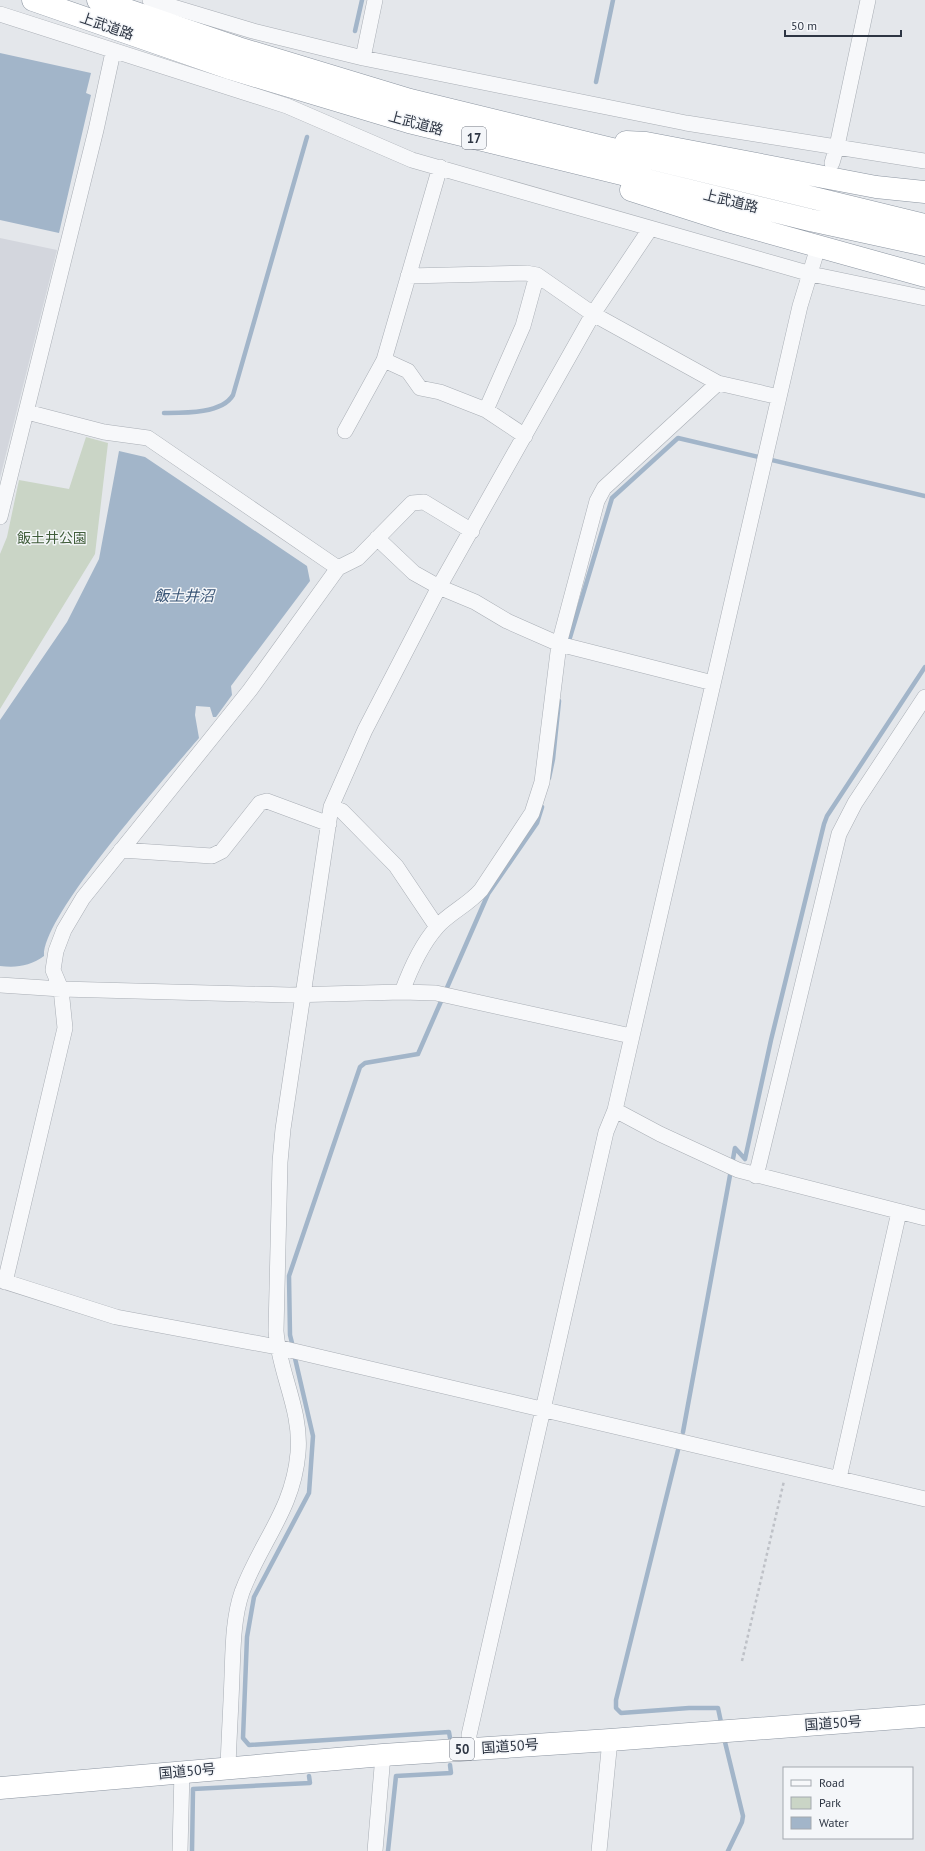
<svg xmlns="http://www.w3.org/2000/svg" width="925" height="1851" font-family="'PT Sans','Noto Sans JP',sans-serif">
<style>
.built{fill:#d3d6dd}
.green{fill:#cad5c6}
.water{fill:#a2b5c9}
.lines{fill:none;stroke-linecap:round;stroke-linejoin:round}
.stream{stroke:#a2b5c9;stroke-width:4.5}
.minor-casing{stroke:#a9aeb5;stroke-width:16}
.highway-casing{stroke:#8c95a1;stroke-width:23}
.path{stroke:#bec1c7;stroke-width:2.5;stroke-dasharray:3 3;stroke-linecap:butt}
.minor{stroke:#f7f8fa;stroke-width:15}
.highway{stroke:#fff;stroke-width:22}
.labels{text-anchor:middle;dominant-baseline:central;stroke-width:3;stroke-linejoin:round;paint-order:stroke}
.shield{fill:#f4f6f9;stroke:#696f7a;stroke-width:1}
.shield-label{font-size:13px;font-weight:bold;fill:#2d3543}
.street-label{font-size:14px;fill:#2d3543;stroke:#f4f6f9}
.park-label{font-size:14px;fill:#415e3b;stroke:#f4f6f9}
.water-label{font-size:15px;font-style:italic;fill:#385475;stroke:#f4f6f9}
</style>
<rect width="100%" height="100%" fill="#e4e7eb"/>
<path class="built" d="M0,238L57,250L0,478Z"/>
<path class="green" d="M86,437L108,443L95,554L0,709V554L7,537L19,480L69,489Z"/>
<path class="water" d="M0,53L91,73L86,93L91,95L59,233L0,220Z
M119,451L145,457L307,566L310,581L231,686L232,695L216,717H213L210,707L196,706L195,715L199,738C168,775 42,915 44,956C30,966 17,968 0,966V720L67,622L99,559Z"/>
<g class="lines">
<path class="stream" d="M355,31L362,0
M596,82L613,0
M164,413C183,413 222,414 233,395L307,137
M568,644L612,498L678,438L925,496
M549,778L553,759L559,701
M293,1347L290,1335L289,1276L360,1067L365,1063L418,1054L488,894L537,823L542,807
M294,1354L313,1436L309,1493L254,1597L247,1637L243,1738L249,1745L449,1732L450,1738
M683,1432L735,1148L745,1159L771,1040L824,824L827,816L925,667
M678,1450L616,1700V1708L621,1713L689,1708H718L722,1727
M724,1738L743,1816L742,1822L728,1851
M192,1851L193,1789L310,1783L309,1776
M388,1851L396,1776L451,1773L450,1765"/>
<defs>
<path id="minor" d="M150,0L253,31L363,58L686,123L925,161
M0,14L287,106L412,160L811,274L925,298
M363,58L375,0
M832,163L837,146L868,0
M408,276L526,273L537,275L593,314L718,383L779,397
M384,360L408,371L420,388L440,392L486,410L525,436
M486,410L523,326L537,275
M27,412L104,432L148,438L338,568
M345,431L384,360L440,167
M0,517L96,130L113,52
M377,538L414,573L439,587L475,602L507,621L559,644L713,683
M331,807L342,811L396,866L437,927
M121,850L212,856L222,851L260,803L267,801L329,824
M0,985L61,989L289,995L402,992L436,993L631,1036
M402,992C410,970 421,945 437,927C449,913 468,905 481,890L532,813L542,782L559,644L597,501L604,488L718,383
M615,1110L660,1134L738,1170L925,1218
M756,1176L839,834L855,803L925,697
M0,1280L116,1317L277,1347L925,1499
M5,1282L65,1028L61,989L53,970L56,951L64,930L83,898L250,690L338,568L358,558L412,503L424,502L472,531
M839,1478L899,1212
M469,1749V1735L606,1132L615,1110L800,306L815,257
M228,1767C229,1737 231,1706 232,1676C233,1649 233,1618 242,1592C261,1541 293,1510 298,1453C302,1410 279,1373 276,1331L280,1162L283,1129L331,807L365,730L439,587L593,314L650,229
M180,1851L182,1771
M375,1851L383,1755
M599,1851L610,1740"/>
<path id="highway" d="M33,0L232,69L409,122L810,220L925,245
M98,0L238,48L410,100L925,225
M626,142L646,143L876,187L925,192
M631,190L731,222L925,276
M0,1788L383,1755L610,1740L925,1716"/>
</defs>
<use href="#minor" class="minor-casing"/>
<use href="#highway" class="highway-casing"/>
<path class="path" d="M742,1661L784,1481"/>
<use href="#minor" class="minor"/>
<use href="#highway" class="highway"/>
</g>
<g class="labels">
<g class="shield">
<rect x="462" y="127" width="24" height="22" rx="3"/>
<rect x="450" y="1738" width="24" height="22" rx="3"/>
</g>
<g class="shield-label">
<text x="474" y="138">17</text>
<text x="462" y="1749">50</text>
</g>
<g class="street-label">
<text transform="translate(107 26) rotate(19)">上武道路</text>
<text transform="translate(416 123) rotate(15)">上武道路</text>
<text transform="translate(731 201) rotate(14)">上武道路</text>
<text transform="translate(833 1723) rotate(-4)">国道50号</text>
<text transform="translate(510 1746) rotate(-4)">国道50号</text>
<text transform="translate(187 1771) rotate(-5)">国道50号</text>
</g>
<g class="park-label">
<text x="52" y="538">飯土井公園</text>
</g>
<g class="water-label">
<text x="184" y="595">飯土井沼</text>
</g>
</g>
<rect x="783" y="1767" width="130" height="72" fill="#f4f6f9" stroke="#a4a9b0"/>
<rect x="791" y="1780" width="20" height="6" fill="#f7f8fa" stroke="#a4a9b0"/>
<text x="819" y="1787" font-size="12" fill="#2d3543">Road</text>
<rect x="791" y="1797" width="20" height="12" fill="#cad5c6" stroke="#a4a9b0"/>
<text x="819" y="1807" font-size="12" fill="#2d3543">Park</text>
<rect x="791" y="1817" width="20" height="12" fill="#a2b5c9" stroke="#a4a9b0"/>
<text x="819" y="1827" font-size="12" fill="#2d3543">Water</text>
<path d="M785 30v6h116v-6" fill="none" stroke="#2d3543" stroke-width="2"/>
<text x="791" y="30" font-size="12" fill="#2d3543" stroke="#f4f6f9" stroke-width="3" paint-order="stroke">50 m</text>
</svg>
